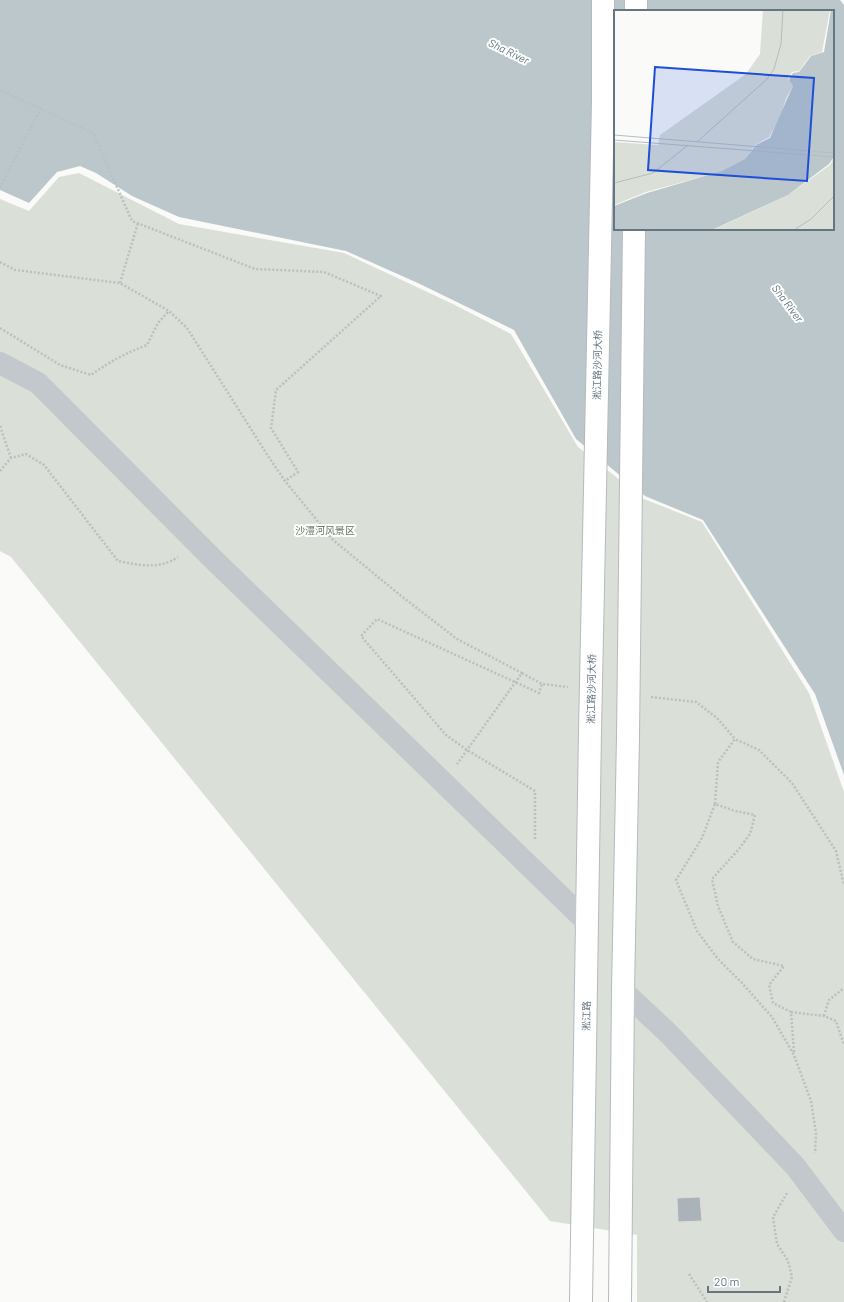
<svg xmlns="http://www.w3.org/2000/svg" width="844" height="1302" font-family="Barlow,'Noto Sans SC',sans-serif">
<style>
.green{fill:#dadfd7}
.water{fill:#bbc7cb;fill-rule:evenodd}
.building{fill:#aab3b9;stroke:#dcdcda}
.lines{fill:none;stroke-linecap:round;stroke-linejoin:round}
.major-casing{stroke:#b5babe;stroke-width:24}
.path{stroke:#bbbfc2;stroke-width:2.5;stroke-dasharray:2 2;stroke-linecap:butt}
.minor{stroke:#c3c8cc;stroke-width:22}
.major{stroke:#fff;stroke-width:22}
.major-bridge-casing{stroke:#b5babe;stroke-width:24;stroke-linecap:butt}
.major-bridge{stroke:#fff;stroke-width:22}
.labels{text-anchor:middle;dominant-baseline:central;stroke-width:4;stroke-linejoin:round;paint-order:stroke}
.street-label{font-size:10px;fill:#657683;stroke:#fff}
.park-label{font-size:10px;fill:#687a64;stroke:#fff}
.water-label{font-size:11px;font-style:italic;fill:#60757c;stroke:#fff}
.inset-road{fill:none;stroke:#b5bdc2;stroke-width:1}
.view{fill:#1d4ed8;fill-opacity:0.15;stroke:#1d4ed8;stroke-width:2}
.inset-edge{fill:none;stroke:#657683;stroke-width:2}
</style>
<rect width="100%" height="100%" fill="#fafaf8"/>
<path class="green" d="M79,173L179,224L344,253L453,304L511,334L578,447L644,499L702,522L809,693L844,792V1302H637V1235L550,1221L11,557L0,551V199L29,211L59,177Z"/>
<path class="water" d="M0,0H840L844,5V775L815,694L703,520L645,496L576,439L514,330L420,284L346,251L179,217L132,196L96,173L80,166L57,172L29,203L0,190ZM615,11H833V229H615Z"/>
<path class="building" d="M700,1197L702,1221L678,1222L677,1198Z"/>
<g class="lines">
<defs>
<path id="major" d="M636,11V0
M581,1302L590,731
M620,1302L623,991L628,737"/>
</defs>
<use href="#major" class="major-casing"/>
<path class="path" d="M0,90L93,133L132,221L255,269L324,272L381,296L276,390L271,428L298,472L285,481
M0,188L41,108
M0,262L15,270L120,283L169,311L187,328L268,456L285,481L333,540L400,595L457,639L522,673L457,764
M120,283L138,223
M0,328L60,365L91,375C109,362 126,353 147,345L158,323L169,311
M0,426L11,458
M0,471L11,458L26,454L44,465L118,561C139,565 159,570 178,557
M522,673L542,684L568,687
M651,697L696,702L717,718L735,739
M715,804L718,762L735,739L759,750L792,783L836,851L844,885
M535,839V791L467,750L446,735L361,636L377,619L539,693L542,684
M791,1012L773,1003L769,985L784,966L753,959L733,942L718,906L712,879L739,849L750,834L755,815L735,811L715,804L702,838L676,880L697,931L718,959L742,983L772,1017L794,1055L811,1101L816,1133L815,1153
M824,1016L829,1000L844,988
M794,1052L791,1012L824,1016L836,1021L844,1045
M689,1274L707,1302
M784,1302L792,1277L788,1261L777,1244L773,1217L787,1193"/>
<path class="minor" d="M0,363L38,383L213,559L587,922
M623,991L667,1032L795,1166L844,1231"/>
<use href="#major" class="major"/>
<defs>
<path id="major-bridge" d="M590,731L603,102V0
M628,737L634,229"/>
</defs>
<use href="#major-bridge" class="major-bridge-casing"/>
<use href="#major-bridge" class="major-bridge"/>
</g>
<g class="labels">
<g class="street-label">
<text transform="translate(597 365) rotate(-89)">淞江路沙河大桥</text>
<text transform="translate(591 689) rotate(-89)">淞江路沙河大桥</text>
<text transform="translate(586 1016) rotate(-89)">淞江路</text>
</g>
<g class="park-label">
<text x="325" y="530">沙澧河风景区</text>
</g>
<g class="water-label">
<text transform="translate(509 51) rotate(26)">Sha River</text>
<text transform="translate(788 303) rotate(53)">Sha River</text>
</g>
</g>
<g transform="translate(614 10)">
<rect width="220" height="220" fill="#fafaf8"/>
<path d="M149,0H216L208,42L196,46L185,61L178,62L174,69L179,76L172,88L166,108L155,127L141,135L131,149L109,161L32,182L0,195V132L44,135L46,125L132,64L146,44ZM220,148L219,220H99L174,185L216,155Z" fill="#dadfd7"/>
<path d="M217,0H220V147L215,154L174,185L98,220H0V196L33,183L108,161L131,149L142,135L156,128L179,76L175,70L179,63L185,62L197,46L210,42Z" fill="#bbc7cb"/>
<path class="inset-road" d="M0,125L220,143M0,130L220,147M83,132L153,69L160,59L167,34L169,0M0,173L39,163L74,135M180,220L197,209L220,186"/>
<path class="view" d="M41,57L200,68L193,171L34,160Z"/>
<rect width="220" height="220" class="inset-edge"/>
</g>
<path d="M708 1286v6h72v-6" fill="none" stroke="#657683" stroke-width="2"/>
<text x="714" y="1286" font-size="12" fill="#657683" stroke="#ffffff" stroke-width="3" paint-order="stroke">20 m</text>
</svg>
